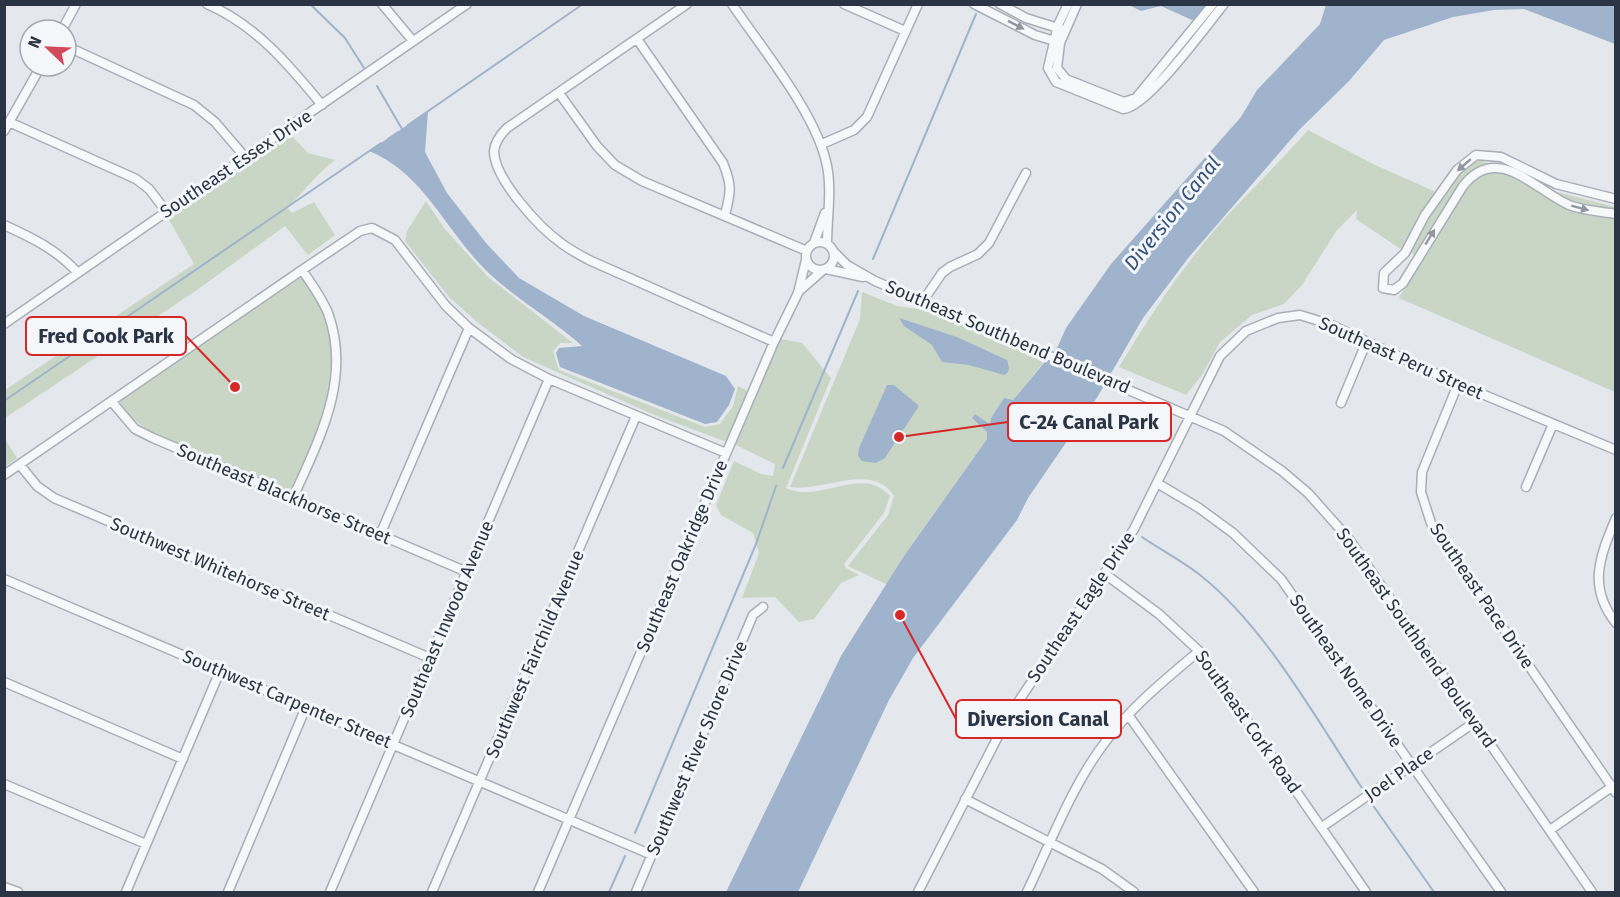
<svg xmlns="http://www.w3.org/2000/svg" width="1620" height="897" font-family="'Fira Sans',sans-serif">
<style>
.green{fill:#c9d6c5}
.water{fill:#9fb4cc}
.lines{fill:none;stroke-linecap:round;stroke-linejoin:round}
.stream{stroke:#9fb4cc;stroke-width:2}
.minor-casing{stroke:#a9aeb7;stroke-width:11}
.minor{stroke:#f7f8fa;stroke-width:8}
.oneway{fill:#9196a0}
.labels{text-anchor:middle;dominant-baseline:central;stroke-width:6;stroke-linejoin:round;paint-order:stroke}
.street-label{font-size:18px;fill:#2b3445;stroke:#f4f6f9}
.water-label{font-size:20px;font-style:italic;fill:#34527a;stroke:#f4f6f9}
.leader{fill:none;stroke:#d62828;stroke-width:2}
.callout-dot{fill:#d62828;stroke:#f4f6f9;stroke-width:2}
.callout{fill:#f4f6f9;stroke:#d62828;stroke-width:2}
.callout-label{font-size:20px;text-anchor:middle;font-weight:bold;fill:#2b3445}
</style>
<rect width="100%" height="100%" fill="#e4e7ec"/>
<path class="green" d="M1308,130L1375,165L1436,192L1402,250L1356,219L1357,210L1337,230L1302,285L1284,304L1252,315L1220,342L1202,375L1186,395L1119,367C1154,309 1194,249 1242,200C1264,177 1286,155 1308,130Z
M288,132L308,153L335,160C317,173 303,193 287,208L292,213L314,202L335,235L308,255L285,226L197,290L5,418V390L194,264L168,218Z
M1480,160L1553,191L1615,207V392L1399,298L1421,260L1410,252C1428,222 1444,174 1480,160Z
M426,201L444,228L488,277L573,343H560L553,351L559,370L705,427L720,424L733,406L738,386L748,391L727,442L657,416L523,357L477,322L449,297L405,241L407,231Z
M303,276C315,297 330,319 333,344C339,397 311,447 293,495L157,436L127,415L120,402L132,390Z
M862,292L897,306L918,309L942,317L1034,354L1033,356L1043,363L1013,400L1004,399L991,418L990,424L975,414L972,418L988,432L987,439L904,556L888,585L848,566L888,515L894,496C872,461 821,493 790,487L860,319Z
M781,339L802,343L831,378L786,488C819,505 861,464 890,496L884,513L844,564L846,568L859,575L841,583L814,619L799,622L775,597L742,598L759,553L753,533L721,515L716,505L734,461L761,474L773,476L775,464L734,444Z
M5,439L17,458L5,467H4Z"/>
<path class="water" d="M1129,5H1208L1198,18L1192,20L1161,6L1141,11Z
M1326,5H1615V44L1524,9L1494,10L1453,17L1384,40L1349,81L1300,129L1189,257L1143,318L1098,396L1028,498L1017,520L913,658L889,700L798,892H726L841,656L904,556L987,439V432L972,418L975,414L990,424L991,418L1004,398L1013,400L1058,346L1066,328L1111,264L1241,117L1257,90L1320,24Z
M428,111L425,152L447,193L486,243L519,278L584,316L726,376L735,389L729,405L717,422L705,424L560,367L556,353L559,348L582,346C553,320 519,301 491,275C447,235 426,174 369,151Z
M899,318L957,337L1007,360C1009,367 1011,371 1004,375L969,365L942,362L932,345L904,326Z
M887,385H894L919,406L885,458L876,463L862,461L858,456L859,448Z"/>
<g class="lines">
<path class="stream" d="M310,4L345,38L364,68
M377,86L402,129
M408,125L583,4
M388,139L398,132
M873,259L976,14
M4,401L381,143
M783,468L858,291
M1142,537C1161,550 1182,561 1200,575C1265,626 1316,719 1362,788
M1372,804L1434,892
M635,833L756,544L776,486
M609,892L625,856"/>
<defs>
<path id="minor" d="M207,4C256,25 289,65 322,105
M382,4L413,41
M687,4L507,128C501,134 495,142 494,151C494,179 540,228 561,243C570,250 580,255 589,260L774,342
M732,4C762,49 817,114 827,166C832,190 827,219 827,244
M844,4L905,31
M974,4L1035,35L1058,42
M1000,4L1026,18L1061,29
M1068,4L1058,25L1048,68L1056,82L1123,109C1147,108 1206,26 1224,4
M1077,4L1060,43L1057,68L1066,79L1124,102L1136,98L1213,4
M62,30L76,4
M637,39L723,163C732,185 731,192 725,215
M66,46L194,105L215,122L245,157
M559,93L597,146L615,165L642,181L807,251
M9,122L136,179L149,189L166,211
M4,131L41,66
M822,144L854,130L867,117L918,4
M1616,199L1556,184L1501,157L1476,155L1457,170L1425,215L1405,253L1384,273L1383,288L1394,290L1403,283L1463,186C1497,142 1535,190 1569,205C1584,211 1600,211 1616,214
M4,225C33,238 57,250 78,273
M806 256a14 14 0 1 1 28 0a14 14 0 1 1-28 0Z
M814,243L825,213
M833,251L847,265L875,281L1224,431L1282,471L1308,493L1349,539L1592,892
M826,269L863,277
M798,292L823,270
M923,301L942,273L950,267L978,254L989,243L1026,173
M4,324L467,4
M1458,384L1422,472L1421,492L1431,523L1616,793
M112,402L135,429L153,438L467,572
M1341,403L1366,343
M20,465L37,486L54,498L430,658
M4,475L302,270L360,231L372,228L395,240L446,306L469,328L511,359L549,379L726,453
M1157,483L1199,508L1233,533L1281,579L1501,892
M1526,487L1553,424
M293,498C319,439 352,379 328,313C322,298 311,283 302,270
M1616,518C1600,556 1587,587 1616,623
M380,535L469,328
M1105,574L1159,614L1199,651L1366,892
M4,579L652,855
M4,682L183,759
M1129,716L1254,892
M4,784L146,844
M965,799L1102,869L1134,892
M1322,827L1475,722
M1550,830L1613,786
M4,887L18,892
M126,892L220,671
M228,892L306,707
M330,892L549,379
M432,892L636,416
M538,892L774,342L798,293L806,260
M636,892L753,615L763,607
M918,892L1008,717L1134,529L1220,356L1246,331L1278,318L1300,315L1329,324L1458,384L1616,450
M1027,892C1051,842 1072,785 1106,741C1131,707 1167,678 1199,651"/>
</defs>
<use href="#minor" class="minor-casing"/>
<use href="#minor" class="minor"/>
</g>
<defs><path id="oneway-solid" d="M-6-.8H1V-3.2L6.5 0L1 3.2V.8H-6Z" transform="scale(1.5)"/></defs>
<g class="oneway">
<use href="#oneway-solid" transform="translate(1016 25) rotate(27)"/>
<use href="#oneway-solid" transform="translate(1464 165) rotate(139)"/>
<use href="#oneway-solid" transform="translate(1580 208) rotate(15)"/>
<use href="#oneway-solid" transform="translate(1430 237) rotate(-58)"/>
</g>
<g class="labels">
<g class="street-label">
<text transform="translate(236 164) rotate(-34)">Southeast Essex Drive</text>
<text transform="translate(1008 337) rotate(23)">Southeast Southbend Boulevard</text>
<text transform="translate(1401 358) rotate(24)">Southeast Peru Street</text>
<text transform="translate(284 494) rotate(23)">Southeast Blackhorse Street</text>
<text transform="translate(682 556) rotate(-67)">Southeast Oakridge Drive</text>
<text transform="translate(220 569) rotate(23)">Southwest Whitehorse Street</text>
<text transform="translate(1482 596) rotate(56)">Southeast Pace Drive</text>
<text transform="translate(1081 607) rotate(-56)">Southeast Eagle Drive</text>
<text transform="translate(447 619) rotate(-67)">Southeast Inwood Avenue</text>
<text transform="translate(1416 638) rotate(55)">Southeast Southbend Boulevard</text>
<text transform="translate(535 654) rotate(-67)">Southwest Fairchild Avenue</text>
<text transform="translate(1346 671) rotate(55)">Southeast Nome Drive</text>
<text transform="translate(287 699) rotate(23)">Southwest Carpenter Street</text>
<text transform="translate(1248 722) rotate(55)">Southeast Cork Road</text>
<text transform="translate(697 748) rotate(-67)">Southwest River Shore Drive</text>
<text transform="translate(1399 774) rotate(-35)">Joel Place</text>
</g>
<g class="water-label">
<text transform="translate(1172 213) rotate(-51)">Diversion Canal</text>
</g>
</g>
<path class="leader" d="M235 387L186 336M899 437L1008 422M900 615L956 719"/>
<g class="callout-dot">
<circle cx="235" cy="387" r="6"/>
<circle cx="899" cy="437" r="6"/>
<circle cx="900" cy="615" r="6"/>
</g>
<g class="callout">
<rect x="26" y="317" width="160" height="38" rx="6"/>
<rect x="1008" y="403" width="163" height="38" rx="6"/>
<rect x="956" y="700" width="165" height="38" rx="6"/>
</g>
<g class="callout-label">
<text x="106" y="343">Fred Cook Park</text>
<text x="1089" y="429">C-24 Canal Park</text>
<text x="1038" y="726">Diversion Canal</text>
</g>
<rect width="1620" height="897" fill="none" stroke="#2b3445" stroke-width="12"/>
<g transform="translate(48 48) rotate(293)"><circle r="28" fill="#f4f6f9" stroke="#a4a8b1" stroke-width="1.5"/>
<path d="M0-4.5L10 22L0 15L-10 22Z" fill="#d1495b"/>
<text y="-9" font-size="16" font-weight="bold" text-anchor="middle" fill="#2b3445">N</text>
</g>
</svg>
